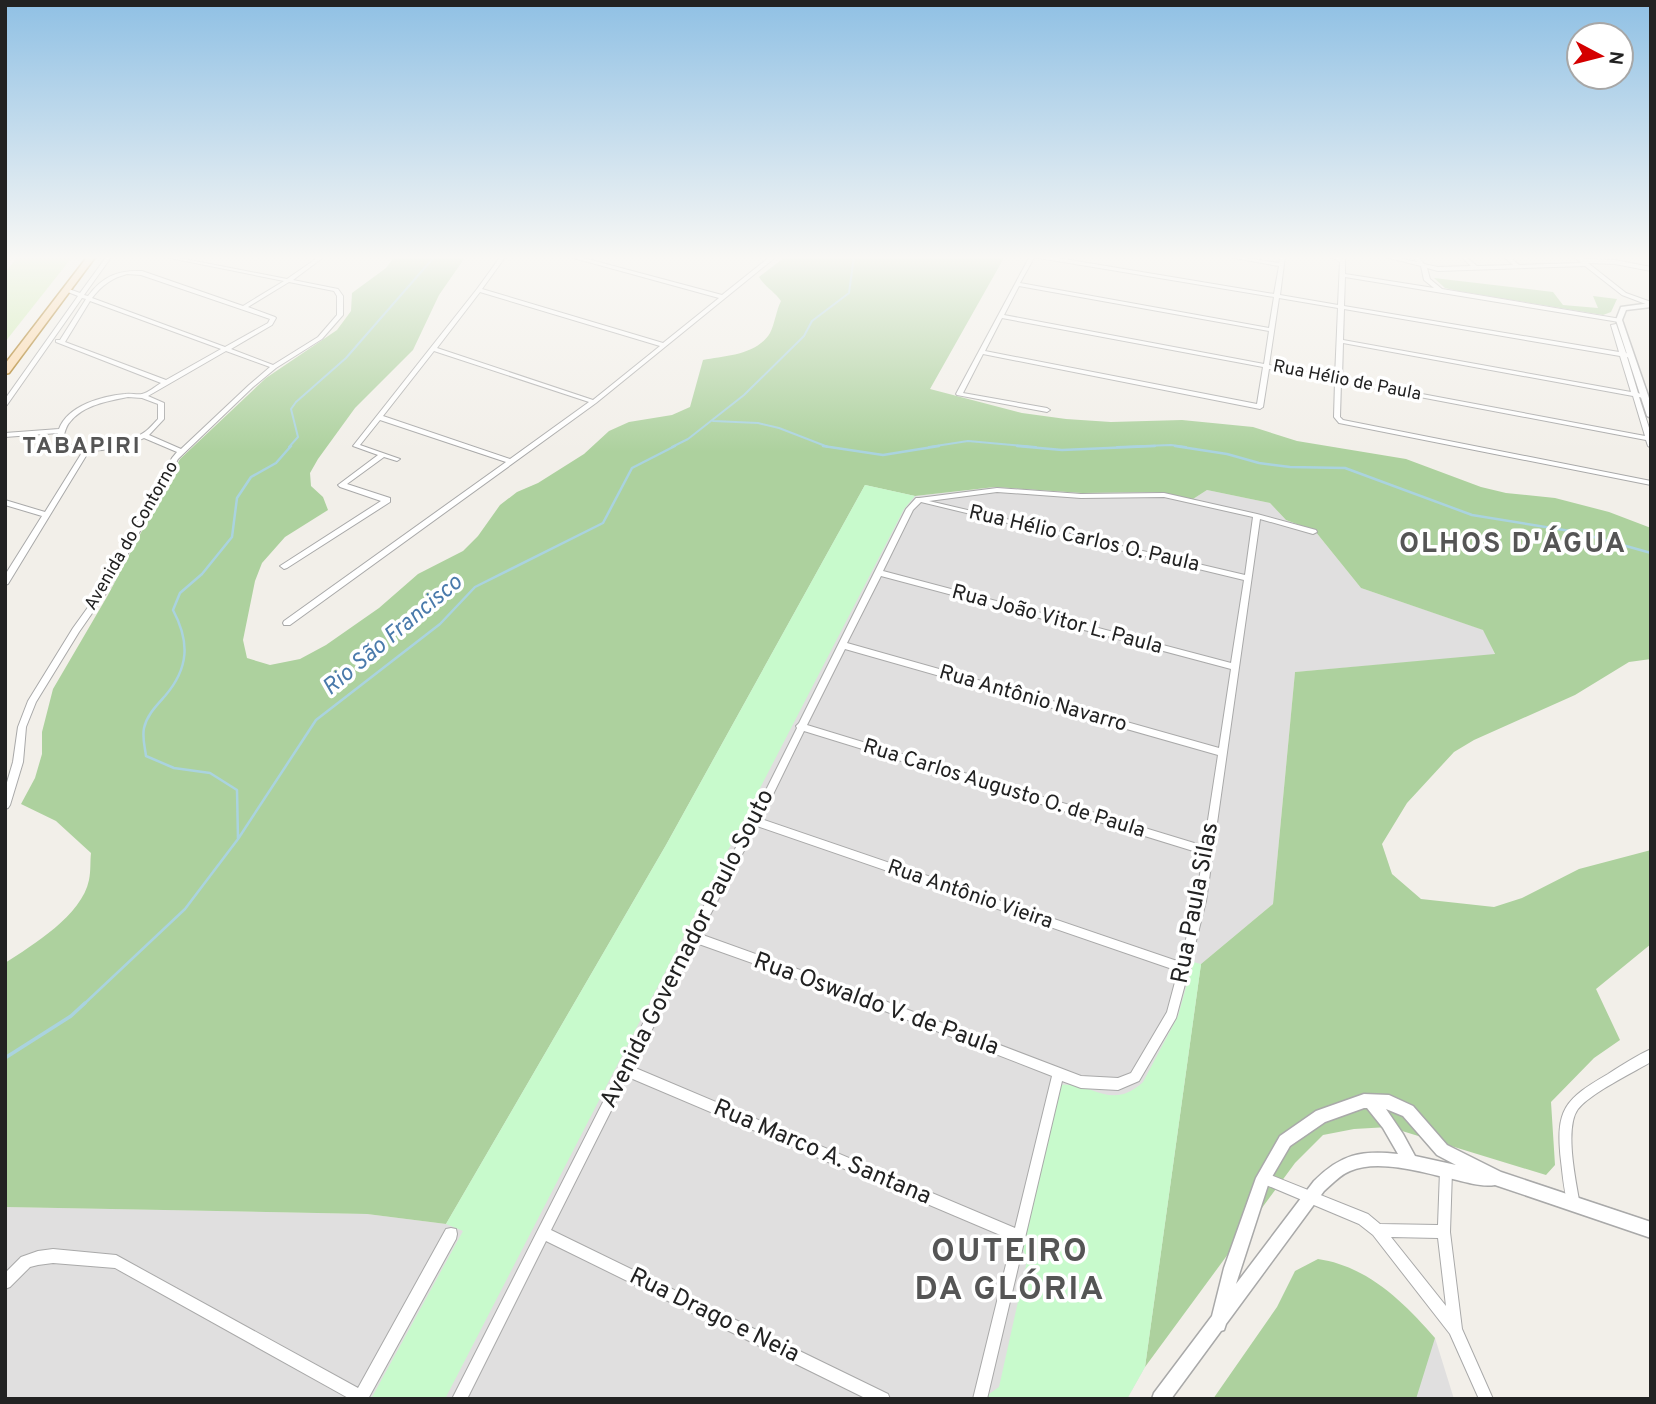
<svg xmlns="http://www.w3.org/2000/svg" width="1656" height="1404" font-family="Overpass,sans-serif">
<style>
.residential{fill:#e0dfdf}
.grass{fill:#cdebb0}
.forest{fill:#add19e}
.park{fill:#c8facc}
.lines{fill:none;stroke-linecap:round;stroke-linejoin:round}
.stream-far2{stroke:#aad3df;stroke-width:2}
.stream-far1{stroke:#aad3df;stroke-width:2.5}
.stream{stroke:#aad3df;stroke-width:3.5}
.minor-casing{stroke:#a9a9a9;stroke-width:2}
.tertiary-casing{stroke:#a9a9a9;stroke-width:3}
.primary-casing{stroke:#a06b00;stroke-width:3}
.minor{fill:#fff;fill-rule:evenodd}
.tertiary{fill:#fff;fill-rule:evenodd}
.primary{fill:#fcd6a4;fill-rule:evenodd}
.labels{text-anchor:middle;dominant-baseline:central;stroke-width:7;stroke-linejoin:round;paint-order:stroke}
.far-street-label{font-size:18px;fill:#222;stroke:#fff}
.street-label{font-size:21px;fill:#222;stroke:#fff}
.far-district-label{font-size:23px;font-weight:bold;letter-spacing:2px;fill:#555;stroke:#fff}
.water-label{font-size:23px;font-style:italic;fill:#4a7aab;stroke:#fff}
.near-street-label{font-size:24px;fill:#222;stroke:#fff}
.district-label{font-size:28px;font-weight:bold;letter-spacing:2px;fill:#555;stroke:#fff}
.near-district-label{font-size:33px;font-weight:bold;letter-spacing:2px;fill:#555;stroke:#fff}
</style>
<rect width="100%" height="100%" fill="#f2efe9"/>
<path class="residential" d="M865,485L915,496L995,487L1082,493L1154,492L1193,499L1207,490L1270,503L1286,520L1315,531L1361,588L1484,630L1495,655L1295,672L1273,904L1201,964L1145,1367L1127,1399H5V1207L367,1214L446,1224Z
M1435,1338L1454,1399H1360Z"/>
<path class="grass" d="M19,256H73L5,342V272Z"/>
<path class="forest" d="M390,256H466L439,295L413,350L355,408L318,459L310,473L311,486L323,497L328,510L285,537L262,563L255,581L243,640L247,658L270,665L300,659L326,645L379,608L418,574L463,551L478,536L500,505L517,492L538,483L584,454L609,431L629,422L672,415L690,407L703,360C725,356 757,355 770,333C775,323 776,311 781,301C774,291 765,287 759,277L786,256H1005L930,389L1022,413L1066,419L1111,422L1182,420L1253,427L1297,441L1406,459L1481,487L1506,493L1555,498L1609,512L1651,528V659L1629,662L1575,695L1474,740L1454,752L1407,803L1382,844L1392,874L1421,899L1494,907L1522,898L1579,869L1651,850V944L1596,989L1620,1040L1594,1058L1551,1102L1555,1165L1546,1175L1389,1127L1354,1129L1323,1135L1295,1163L1145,1367L1201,964L1273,904L1295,672L1495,654L1483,630L1361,588L1315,531L1286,520L1270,503L1207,490L1193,499L1154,492L1082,493L995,487L915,496L865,485L666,845L446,1224L367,1214L5,1207V963C33,945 82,915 89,880C91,871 90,861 91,853L56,821L21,804L35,778L42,754V732L53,689L108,595L180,459L266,378L337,330L351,311L352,293L386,268L392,260Z
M1434,278L1553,292L1563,305L1598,308L1593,296L1617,299L1611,312L1603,315L1458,291L1445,288Z
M1318,1259C1367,1266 1404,1302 1435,1338L1416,1399H1213L1277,1307L1295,1271Z"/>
<path class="park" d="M865,485L915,496L904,509L445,1399H371L463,1231L446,1224L666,845Z
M1193,962L1201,964L1145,1367L1127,1399H988L989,1394L999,1387L1027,1261L1022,1247L1060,1085C1092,1081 1111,1112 1143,1082L1178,1016Z"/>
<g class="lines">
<path class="stream-far2" d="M713,421L758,423L779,428L828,447
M289,447L298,437L291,409L296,402L346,358L435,256
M672,447L688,439L744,395L804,336L812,321L849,293L854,256
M929,447L968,441L1036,447
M1117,447L1171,445L1186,447"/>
<path class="stream-far1" d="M823,446L883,455L939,446
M1017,446L1062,450L1155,446
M1175,446L1227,454L1259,463L1290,467L1345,468L1472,515L1576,532L1651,553
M238,839L237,790L210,773L174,768L146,756C145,747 142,738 144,728C147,715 156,706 165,696C189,668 190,642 173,610L180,593L202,574L232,537L237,498L251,477L276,463L291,446
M83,1005L185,909L238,839L316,720L440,624L475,587L603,523L632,468L675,446"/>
<path class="stream" d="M5,1058L71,1016L85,1003"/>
<defs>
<path id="minor" d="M107,256H112L84,295L88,296C103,276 118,270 142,271L243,306L284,281L160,256H169L287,279L320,256H325L293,280L338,289L343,296V315L322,339L276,368L253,387L178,459L111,586L79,632L36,702L26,727L23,762L10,805L8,808L5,809V789L13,762L18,727L28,701L73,628L104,585L172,458L177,452L144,438C127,446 109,450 89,451L8,584L5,585V575L42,516L5,505V500L45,512L83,451L65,448L56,438L58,433L5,437V433L59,429C68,405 103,396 125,394C130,393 137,395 142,394C148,393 156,386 161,383L56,342V340H60L86,299L82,298L7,405L5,406V399L78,296L63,290L66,288L80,293ZM127,274L141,275L270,319L268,323L225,347L92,298C102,285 112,278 127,274ZM289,282L334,291L337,296V315L318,337L273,365L231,349L272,325L276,318L275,317L248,307ZM90,301L221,349L166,380L65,342ZM226,351L270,367L249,385L181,449L149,435L164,419V403L148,396ZM128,397L142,398L158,404V419C154,423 150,428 146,431C131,443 89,453 71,445C69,444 65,440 63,438C65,432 66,426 70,422C83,405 108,401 128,397Z
M501,256H506L482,289L663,343L719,298L570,257V256H576L722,295L771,256H777L596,403L290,625H284L283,623L284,621L506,462L380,420L360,445L400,459L397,461L384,457L347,484L390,498V502L287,568L284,569L280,566L381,501L340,487L338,485L378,455L353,446L477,289ZM480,292L660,346L593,400L437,348ZM434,351L589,402L510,459L383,416Z
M1030,256H1035L1020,283L1269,328L1274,297L1039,258L1036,256H1046L1274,294L1279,266L1223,256H1233L1279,263L1281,256H1285L1280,295L1338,305L1340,262L1331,257V256H1336L1345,260V274L1434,288L1424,280L1421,266L1381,256H1389L1417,262L1412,256H1417L1424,264L1438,267L1471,266L1460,256H1465L1477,266L1513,265L1503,256H1508L1519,265L1581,263L1573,256H1579L1584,259L1615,260L1651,267V271L1615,264L1588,263L1626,293L1651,302V306L1622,295L1585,266L1438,271L1427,268L1430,279L1442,289L1621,319V321L1619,322L1345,277L1344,306L1619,352L1611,325L1616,324L1626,353L1634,356L1631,358L1627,357L1638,393L1646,396L1643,398L1639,397L1651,434V448L1648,446L1646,440L1341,382L1340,417L1343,420L1651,481V485L1339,423L1334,417L1335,381L1269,369L1263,407L1260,409L983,354L963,393L1047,408L1050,410L1047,412L957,395L956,394ZM1019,286L1269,331L1264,364L1004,315ZM1279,298L1338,308L1335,377L1269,365ZM1344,309L1620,356L1631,392L1343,340ZM1002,318L1263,367L1257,404L985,351ZM1343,343L1633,396L1645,436L1342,379Z
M997,488L1081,494L1164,493L1257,514L1316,530L1317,532L1313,534L1260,519L1206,901L1190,965L1191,969L1188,973L1176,1018L1139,1081L1118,1090L1081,1088L1062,1081L987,1399H973L1012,1240L628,1077L551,1230L888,1394L890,1399H867L546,1241L467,1399H452L689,933L752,818L797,728L796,726L799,723L906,509L916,498H919ZM997,492L1081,498L1164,497L1253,517L1245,575L929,501ZM921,502L1244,580L1231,663L883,571L913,510ZM881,576L1231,669L1219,748L847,643ZM845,649L1218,755L1204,846L807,725ZM804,731L1203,854L1196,901L1180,962L761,819ZM757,826L1178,971L1167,1012L1131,1073L1118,1078L1081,1076L864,993L700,934ZM696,943L864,1003L1052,1076L1015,1228L633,1067Z
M1651,1049V1062C1632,1073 1591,1093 1578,1109C1564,1128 1576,1182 1580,1205L1578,1209L1574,1211L1570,1209C1564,1195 1563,1177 1561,1161C1555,1109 1565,1099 1608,1074C1622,1065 1636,1056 1651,1049Z
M1446,1165L1450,1167L1452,1171L1450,1232L1462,1329L1493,1399H1479L1450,1334L1373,1235L1359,1224L1259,1182L1257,1178L1259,1174L1263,1172L1368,1214L1380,1224L1438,1225L1440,1171L1442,1167ZM1391,1237L1438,1238L1446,1306Z
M451,1228L456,1229L457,1234L456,1239L368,1399H350L115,1268L53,1263L38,1265L30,1267L10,1287L5,1289V1273L21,1257L38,1251L53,1249L116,1255L358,1388L446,1229Z"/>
<path id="tertiary" d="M1651,303V307L1626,310L1622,320L1651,404V418L1647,416L1616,320L1621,307Z
M1364,1094L1389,1095L1413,1106L1447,1145L1501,1172L1651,1222V1238L1495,1185C1483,1187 1469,1183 1457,1180C1427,1174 1380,1158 1350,1171C1340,1175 1332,1184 1324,1191L1226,1324L1224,1330L1221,1331L1171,1399H1152L1154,1393L1212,1316L1224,1268L1256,1178L1280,1136L1316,1111ZM1364,1108H1367L1383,1128L1398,1154C1361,1150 1341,1154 1314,1181L1236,1284L1269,1182L1290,1146L1325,1122ZM1386,1109L1403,1116L1437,1155L1456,1165L1415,1156L1403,1134Z"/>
<path id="primary" d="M88,256H96L9,373L5,374V364Z"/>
</defs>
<use href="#minor" class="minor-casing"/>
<use href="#tertiary" class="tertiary-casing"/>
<use href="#primary" class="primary-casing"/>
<use href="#minor" class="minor"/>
<use href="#tertiary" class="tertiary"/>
<use href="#primary" class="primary"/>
</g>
<linearGradient id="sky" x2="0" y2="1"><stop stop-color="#8fc0e4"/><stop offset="0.57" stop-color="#f9f8f5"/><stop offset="1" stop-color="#f9f8f5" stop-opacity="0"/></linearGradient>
<rect width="1656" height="452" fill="url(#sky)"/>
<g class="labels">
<g class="far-street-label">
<text transform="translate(1347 381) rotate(11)">Rua Hélio de Paula</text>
<text transform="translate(132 536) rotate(-60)">Avenida do Contorno</text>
</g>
<g class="street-label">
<text transform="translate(1084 539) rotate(13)">Rua Hélio Carlos O. Paula</text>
<text transform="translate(1057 620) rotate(15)">Rua João Vitor L. Paula</text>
<text transform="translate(1033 699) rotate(16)">Rua Antônio Navarro</text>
<text transform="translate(1004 789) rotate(17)">Rua Carlos Augusto O. de Paula</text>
<text transform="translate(970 895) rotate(19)">Rua Antônio Vieira</text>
</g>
<g class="far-district-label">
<text x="82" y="447">TABAPIRI</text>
</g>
<g class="water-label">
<text transform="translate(393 636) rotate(-40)">Rio São Francisco</text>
</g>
<g class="near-street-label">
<text transform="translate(1196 903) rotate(-79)">Rua Paula Silas</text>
<text transform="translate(688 949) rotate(-63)">Avenida Governador Paulo Souto</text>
<text transform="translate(876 1005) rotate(20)">Rua Oswaldo V. de Paula</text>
<text transform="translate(822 1153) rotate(23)">Rua Marco A. Santana</text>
<text transform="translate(714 1316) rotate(26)">Rua Drago e Neia</text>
</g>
<g class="district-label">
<text x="1513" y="545">OLHOS D'ÁGUA</text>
</g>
<g class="near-district-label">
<text x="1010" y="1253">OUTEIRO<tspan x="1010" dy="38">DA GLÓRIA</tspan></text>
</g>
</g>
<rect width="1656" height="1404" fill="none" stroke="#222222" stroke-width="14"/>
<g transform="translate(1600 56) rotate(97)"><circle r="33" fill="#ffffff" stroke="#a7a7a7" stroke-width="2"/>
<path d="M0-5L12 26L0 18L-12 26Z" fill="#d40000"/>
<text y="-10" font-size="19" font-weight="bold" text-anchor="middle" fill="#222222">N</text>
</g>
</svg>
